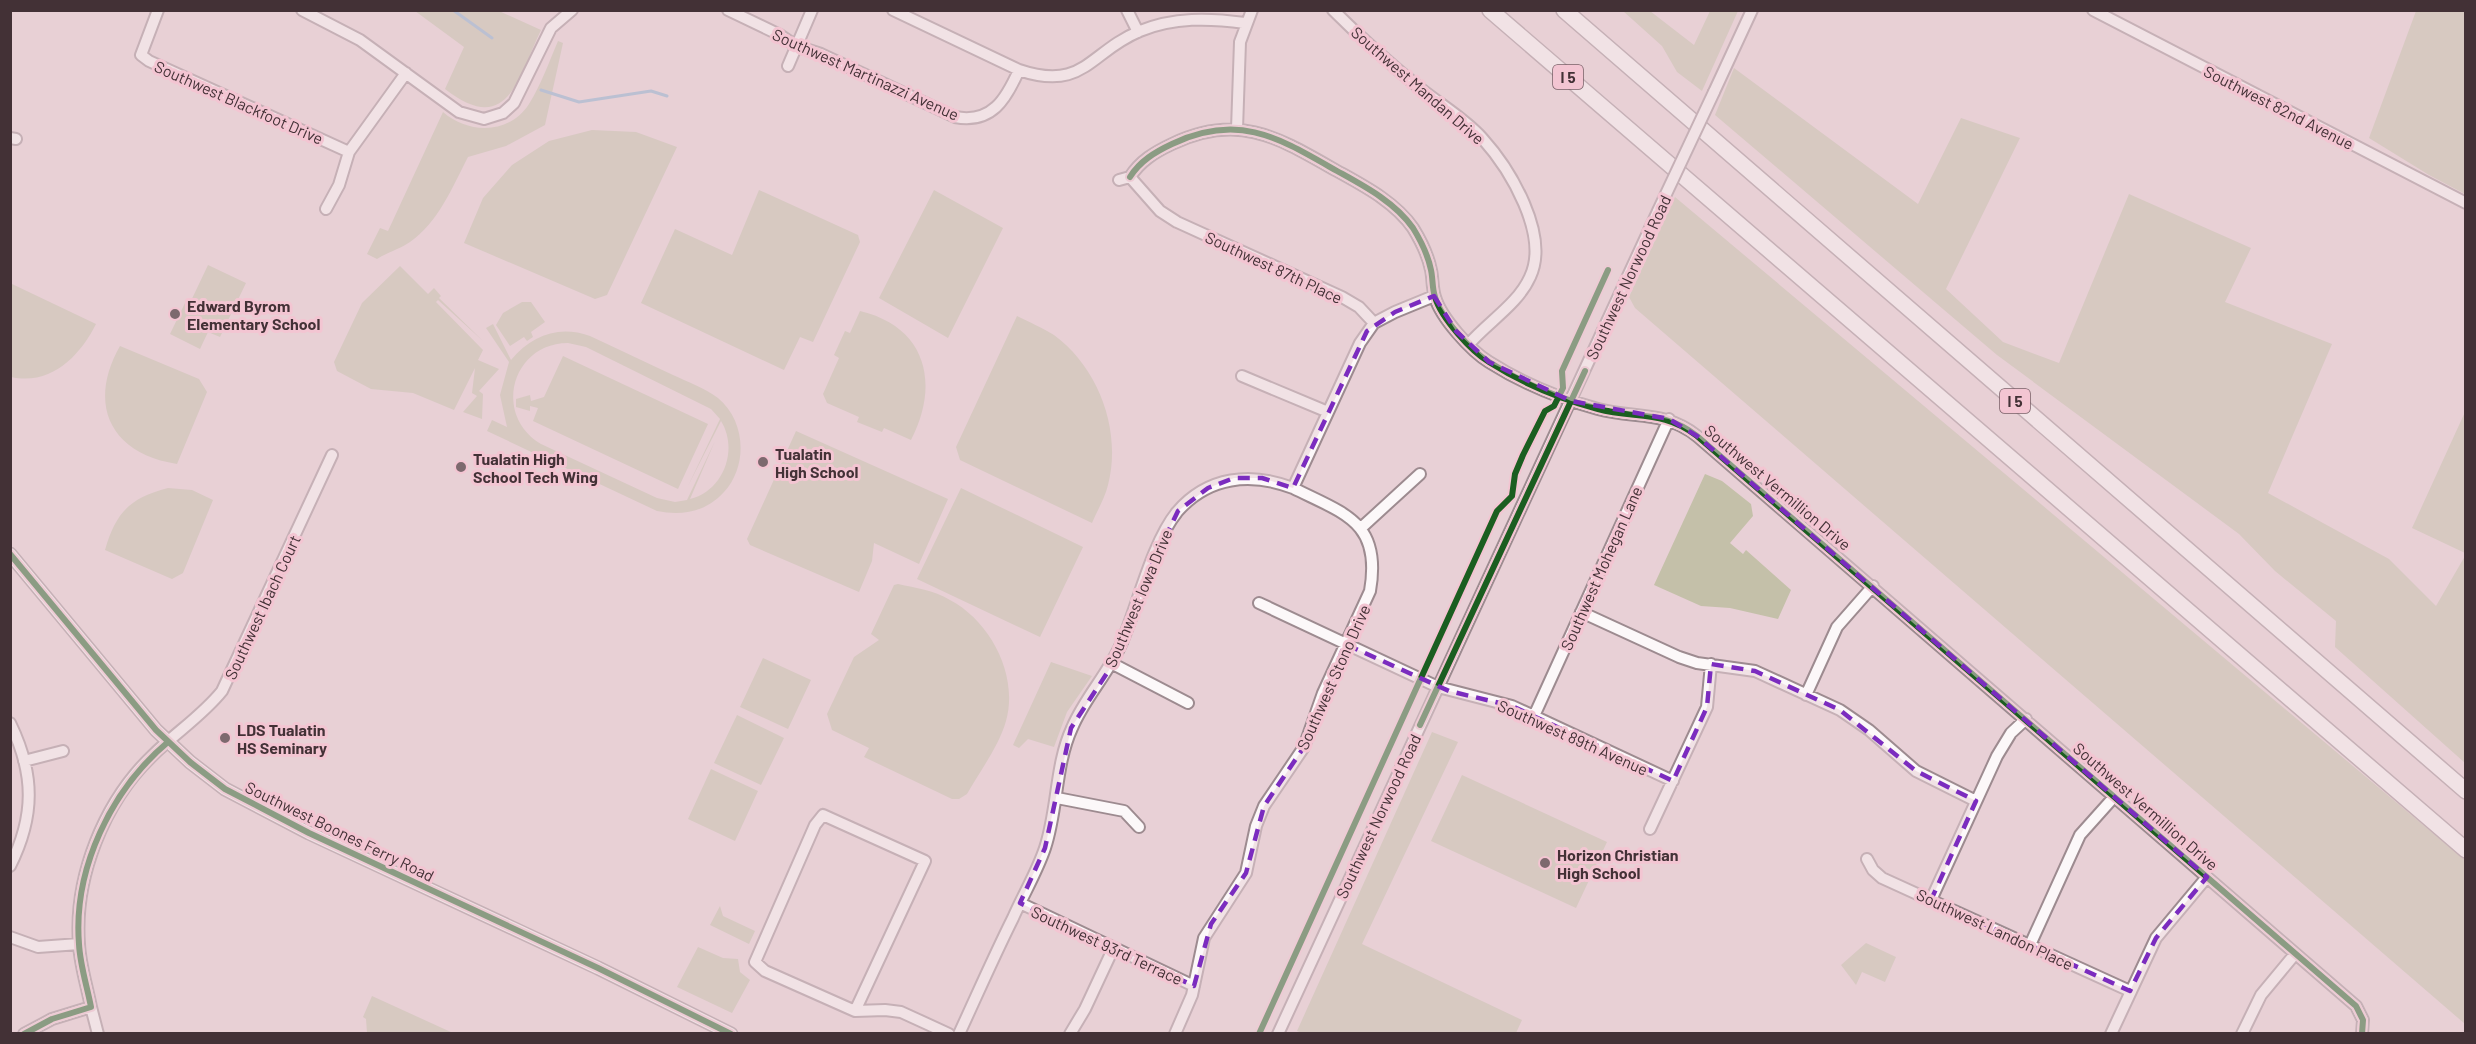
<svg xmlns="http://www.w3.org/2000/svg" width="2476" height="1044" font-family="Barlow,sans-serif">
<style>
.green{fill:#c4c0a9;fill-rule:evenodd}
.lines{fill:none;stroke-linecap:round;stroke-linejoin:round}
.stream{stroke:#86adce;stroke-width:3}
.minor-casing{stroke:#9d8b90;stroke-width:14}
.major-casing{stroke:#9d8b90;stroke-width:15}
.highway-casing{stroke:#9d8b90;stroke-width:18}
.minor{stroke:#fcf8f9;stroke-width:10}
.major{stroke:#fcf8f9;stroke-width:12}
.highway{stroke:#fcf8f9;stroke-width:15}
.minor-bridge-casing{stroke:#9d8b90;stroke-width:14;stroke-linecap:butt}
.minor-bridge{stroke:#fcf8f9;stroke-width:10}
.cycleway-casing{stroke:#f3c5d2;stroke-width:10}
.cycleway{stroke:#1b5e20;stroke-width:6}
.marked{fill:none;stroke:#7b2cbf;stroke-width:4.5;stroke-dasharray:12 8;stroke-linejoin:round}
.poi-dot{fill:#7d696e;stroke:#f3c5d2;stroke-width:2}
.labels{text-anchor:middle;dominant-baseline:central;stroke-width:6;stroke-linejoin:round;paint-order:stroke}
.shield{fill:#f3c5d2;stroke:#785d65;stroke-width:1.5}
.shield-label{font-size:15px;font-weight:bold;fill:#433136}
.street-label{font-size:16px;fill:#433136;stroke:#f3c5d2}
.poi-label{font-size:16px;font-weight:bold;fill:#433136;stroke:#f3c5d2;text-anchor:start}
</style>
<rect width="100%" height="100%" fill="#e8d0d6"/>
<path class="green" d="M415,11H499L541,30C518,78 508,138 445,89L464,47Z
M1623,11H1650L1694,45L1710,11H1738L1702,91L1677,72L1662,46Z
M2416,11H2465V194L2429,175L2369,138Z
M558,41L563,43L545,125L506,146L468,157C453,186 438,223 410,242C400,249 388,252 377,259L367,254L380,228L388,231L443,112C468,134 509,135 529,104C541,85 549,62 558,41Z
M1734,68L1918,204L1961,118L2020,138L1946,289L2003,342L2059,363L2129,194L2251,248L2225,302L2332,344L2268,493L2389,559L2436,606L2465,556V763L2335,647L2336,621L2275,571L2239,534L1997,355L1715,115Z
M592,130L636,132L677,147L607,295L595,299L464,243L483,198L512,165L549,141Z
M759,190L858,235L860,242L813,342L800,337L784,370L641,303L675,229L732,255Z
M934,190L1003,228L948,338L879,298Z
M1675,197L2465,860V1024L1635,308L1629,297Z
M208,265L246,283L220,337L208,332L200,349L170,334L185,303L189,305Z
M400,266L428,294L434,288L441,296L439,298L483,341L438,300L436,302L483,350L478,360L499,369L479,391L483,394L482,419L463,412L477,396L472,393L475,368L454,410L413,393L371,389L337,371L334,362L362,303Z
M12,284L96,324C80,356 51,386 11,377Z
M522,302H531L545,322L531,332L533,337L527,341L524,337L510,346L496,325L503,313Z
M860,311C927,327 940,384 911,440L884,428L882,432L857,422L859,417L827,403L823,394L839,358L834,355L845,331L850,333Z
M1017,316C1029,322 1043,328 1054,335C1099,368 1122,431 1108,485C1105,498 1097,511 1092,523L960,460L956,447Z
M493,324L511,360C532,335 559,325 590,336C618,349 645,362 673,375C688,382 705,388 718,398C746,421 748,466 724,492C706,512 682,516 657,511L487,431L492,420L507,427L500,395L509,362L486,328ZM568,343L586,347L711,409L720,419L688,486L721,421C739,450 723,491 690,499L715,441L687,500L675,502L657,498L541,444C492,415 512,343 568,343Z
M120,346L199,379L207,392L177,464C110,454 87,404 120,346Z
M563,356L708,424L678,489L533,421L538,408L530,406V411L516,407V399L530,395L531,401L544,397Z
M2465,412V553L2412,528Z
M796,431L948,499L919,564L874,543L872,561L859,592L750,545L747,539Z
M1705,474L1722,481L1751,504L1753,516L1730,543L1743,554L1746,550L1791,590L1778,619L1730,608L1701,606L1654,585Z
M168,488L192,490L213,500L183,573L172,579L105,550C116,512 130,498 168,488Z
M961,488L1083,547L1040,637L917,579Z
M898,584C916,588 933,590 950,600C990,621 1019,675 1006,721C999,746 980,771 967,794L959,799H952L864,757L869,748L832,730L827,714L854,657L879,640L871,634L894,585Z
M763,658L811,680L788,729L740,707Z
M1051,662L1092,676L1067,712L1054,747L1028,739L1019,748L1013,745Z
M737,715L784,738L761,785L714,763Z
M1432,732L1458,742L1362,944L1522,1020L1516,1033H1302L1297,1031Z
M711,769L758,791L735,841L688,819Z
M1462,775L1607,842L1576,908L1431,841Z
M720,906L723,916L755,931L749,944L710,925Z
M1866,943L1896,957L1885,982L1862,972L1856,985L1841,965Z
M698,947L723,958L738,959L740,972L750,980L732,1013L677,987Z
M372,996L453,1033H367L366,1019L363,1017Z"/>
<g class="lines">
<path class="stream" d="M453,10L492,38
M541,90L579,102L651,91L667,96"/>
<defs>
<path id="minor" d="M158,10L141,55L149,61L349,152
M302,10L360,40L459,112L484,119L503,113L514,103L551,28L572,10
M728,10L780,35L796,46L821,54L955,117C992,124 1006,99 1019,70
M893,10L1019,70C1084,92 1089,52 1140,31C1174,17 1209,18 1245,23
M1127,10L1138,32
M1333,10C1361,38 1390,64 1421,89C1441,105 1465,119 1482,138C1510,169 1550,235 1530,277C1518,304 1488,322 1469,344
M2093,10L2466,203
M788,66L812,10
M1714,92L1752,10
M1237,129L1240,42L1252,10
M10,138L16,139
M1130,177C1140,161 1155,152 1172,144C1239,112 1279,138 1337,171C1364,186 1395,202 1413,228C1421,241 1428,255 1431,270C1433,279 1432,288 1435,297C1441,318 1471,351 1489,362C1522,383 1561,399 1598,409C1635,419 1664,410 1697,436L2356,1006L2363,1020L2362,1034
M1119,180L1130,177L1160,211L1177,222L1342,297L1359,307L1374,323L1395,312L1434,296
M326,209L339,185L349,152L406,73
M1242,376L1328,412
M1361,528L1420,474
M1259,603L1438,687L1512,706L1673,781
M1581,612L1679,657L1697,663L1755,671L1840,710L1869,730L1916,771L1976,801
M1113,664L1188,703
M1806,695L1837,627L1873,586
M1534,716L1669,419
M10,723C35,774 35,816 10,866
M24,761L63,751
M1057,798L1124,811L1139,827
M1650,829L1707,707L1711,664
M1867,859L1873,870L1882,878L2130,991
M1931,900L1997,756L2011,733L2026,719
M1020,903L1194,986
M10,937L38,947L79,944
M2030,945L2080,835L2114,797
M91,1007L98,1034
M855,1011L925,861L823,815L815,825L755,962L765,971L855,1011L885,1010L901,1012L949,1034
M24,1034L52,1019L91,1007C87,986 80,965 79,944C74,877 104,802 152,756C175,733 202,716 222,691L332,455
M959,1034C977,995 994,956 1013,918C1023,895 1037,872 1045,848C1058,809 1055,765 1072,728C1085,697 1109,673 1122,642C1138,604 1152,543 1177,512C1208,476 1251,472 1293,488
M1070,1034L1085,1009L1113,949
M1175,1034L1192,995L1204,938L1246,873L1256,826L1264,806L1304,747L1323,693L1370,591C1382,522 1345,514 1293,488L1360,343L1374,323
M1278,1034L1658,211
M2111,1034L2156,938L2207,877
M2242,1034L2261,995L2295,954"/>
<path id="major" d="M10,554L156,730L190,762L225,789L309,833L598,968L731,1034"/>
<path id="highway" d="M1490,10L2466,850
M1564,10L2466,791"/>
</defs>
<use href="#minor" class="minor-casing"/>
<use href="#major" class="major-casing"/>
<use href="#highway" class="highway-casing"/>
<use href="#minor" class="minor"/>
<use href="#major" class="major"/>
<use href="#highway" class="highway"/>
<defs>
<path id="minor-bridge" d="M1658,211L1714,92"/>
</defs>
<use href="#minor-bridge" class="minor-bridge-casing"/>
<use href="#minor-bridge" class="minor-bridge"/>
<defs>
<path id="cycleway" d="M1130,177C1140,161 1155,152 1172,144C1239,112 1279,138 1337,171C1364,186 1395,202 1413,228C1421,241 1428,255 1431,270C1433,279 1432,288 1435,297C1441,318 1471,351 1489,362C1522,383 1561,399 1598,409C1635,419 1664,410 1697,436L2356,1006L2363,1020L2362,1034
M10,554L156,730L190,762L225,789L309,833L598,968L731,1034
M1420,725L1585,371
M24,1034L52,1019L91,1007C87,986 80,965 79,944C73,869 111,790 168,742
M1259,1034L1497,511L1512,496L1515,474L1523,455L1545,411L1554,406L1563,388L1562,371L1608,270"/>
</defs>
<use href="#cycleway" class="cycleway-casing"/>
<use href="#cycleway" class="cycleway"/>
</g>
<path d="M0 0H2476V1044H0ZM1434,296L1456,331L1489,362L1571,401L1669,419L1697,436L2207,877L2156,938L2130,991L1931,900L1976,801L1916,771L1840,710L1755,671L1711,664L1707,707L1673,781L1512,706L1449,691L1345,644L1304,747L1264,806L1246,873L1211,924L1194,986L1020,903L1045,848L1071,728L1113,664L1137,596L1178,511L1208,488L1234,478H1262L1293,488L1367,331L1395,312Z" fill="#e8d0d6" fill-opacity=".55" fill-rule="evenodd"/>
<path class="marked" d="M1434,296L1456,331L1489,362L1571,401L1669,419L1697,436L2207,877L2156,938L2130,991L1931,900L1976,801L1916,771L1840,710L1755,671L1711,664L1707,707L1673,781L1512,706L1449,691L1345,644L1304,747L1264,806L1246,873L1211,924L1194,986L1020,903L1045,848L1071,728L1113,664L1137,596L1178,511L1208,488L1234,478H1262L1293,488L1367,331L1395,312Z"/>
<g class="poi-dot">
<circle cx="175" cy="314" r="6"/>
<circle cx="763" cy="462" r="6"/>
<circle cx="461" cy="467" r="6"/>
<circle cx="225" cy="738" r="6"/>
<circle cx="1545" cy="863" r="6"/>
</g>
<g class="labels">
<g class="shield">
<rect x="1553" y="65" width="30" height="24" rx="4.5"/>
<rect x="2000" y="389" width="30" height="24" rx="4.5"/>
</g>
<g class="shield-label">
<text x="1568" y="77">I 5</text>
<text x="2015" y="401">I 5</text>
</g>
<g class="street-label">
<text transform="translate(866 74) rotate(24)">Southwest Martinazzi Avenue</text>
<text transform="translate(1418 85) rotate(41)">Southwest Mandan Drive</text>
<text transform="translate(239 102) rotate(24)">Southwest Blackfoot Drive</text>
<text transform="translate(2279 107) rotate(27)">Southwest 82nd Avenue</text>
<text transform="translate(1274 267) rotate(25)">Southwest 87th Place</text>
<text transform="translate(1628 277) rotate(-65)">Southwest Norwood Road</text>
<text transform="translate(1778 487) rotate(40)">Southwest Vermillion Drive</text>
<text transform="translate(1601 568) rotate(-66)">Southwest Mohegan Lane</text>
<text transform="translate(1138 598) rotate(-67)">Southwest Iowa Drive</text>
<text transform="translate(262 607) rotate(-65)">Southwest Ibach Court</text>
<text transform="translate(1333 677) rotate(-66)">Southwest Stono Drive</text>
<text transform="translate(1573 737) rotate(24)">Southwest 89th Avenue</text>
<text transform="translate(2146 806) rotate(41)">Southwest Vermillion Drive</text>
<text transform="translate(1378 816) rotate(-65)">Southwest Norwood Road</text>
<text transform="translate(340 831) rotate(26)">Southwest Boones Ferry Road</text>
<text transform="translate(1995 929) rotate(25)">Southwest Landon Place</text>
<text transform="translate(1107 945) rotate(25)">Southwest 93rd Terrace</text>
</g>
<g class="poi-label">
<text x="187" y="305">Edward Byrom<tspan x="187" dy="18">Elementary School</tspan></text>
<text x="775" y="453">Tualatin<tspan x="775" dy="18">High School</tspan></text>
<text x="473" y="458">Tualatin High<tspan x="473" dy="18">School Tech Wing</tspan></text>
<text x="237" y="729">LDS Tualatin<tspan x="237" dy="18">HS Seminary</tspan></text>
<text x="1557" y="854">Horizon Christian<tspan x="1557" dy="18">High School</tspan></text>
</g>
</g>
<rect width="2476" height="1044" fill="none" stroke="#433136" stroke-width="24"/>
</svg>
